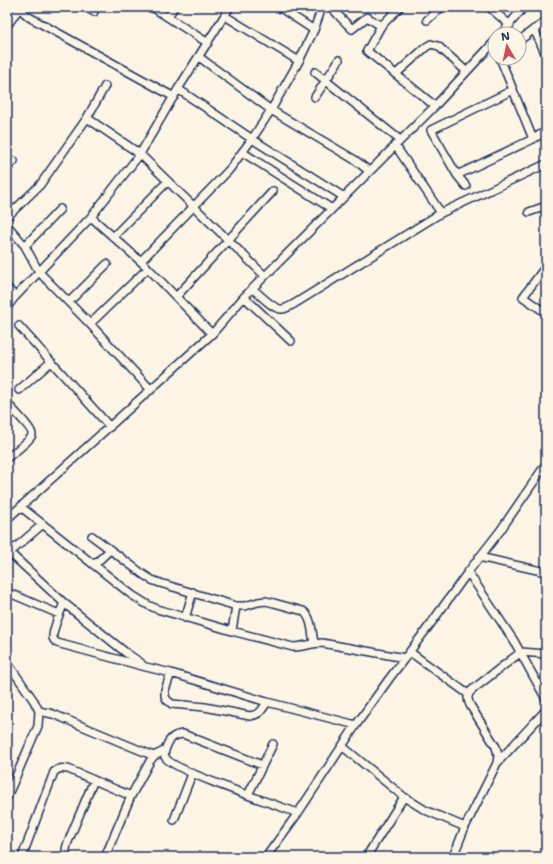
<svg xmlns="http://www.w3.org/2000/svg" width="553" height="864" font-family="'Shantell Sans',sans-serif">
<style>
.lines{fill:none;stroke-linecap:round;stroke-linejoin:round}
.minor-casing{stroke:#1b2f5e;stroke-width:10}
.minor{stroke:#fcf5e5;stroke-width:7}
</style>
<rect width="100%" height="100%" fill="#fcf5e5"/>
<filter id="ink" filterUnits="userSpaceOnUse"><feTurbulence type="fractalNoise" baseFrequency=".025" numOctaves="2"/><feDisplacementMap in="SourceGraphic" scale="8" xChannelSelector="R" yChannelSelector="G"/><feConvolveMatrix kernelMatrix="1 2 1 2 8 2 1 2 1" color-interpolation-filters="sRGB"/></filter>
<g filter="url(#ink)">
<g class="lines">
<defs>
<path id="minor" d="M85,7L94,12
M152,7L208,43
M279,7L314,30
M331,7L340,17L352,29L367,17L381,26L400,7
M489,7L510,25
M19,8L29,17L174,97
M225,16L299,61
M168,17L174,7
M427,20L442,7
M7,26L20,7
M381,26L367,51L435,106
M534,29L546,55
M501,34L524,7
M519,41L533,30L546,22
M199,57L271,110L355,160L369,171
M500,58L533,139
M315,72L400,140
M396,74L426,47L431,44L438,46L466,71
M178,89L252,139L344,197
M315,97L339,60
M87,118L140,154L265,276
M395,145L441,213
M242,152L332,209
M7,168L14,161
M457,175L533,139L546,131
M466,186L457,175L431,130L513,90
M529,212L546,206
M7,217L40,185L87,118L105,86
M91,217L148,268L212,334
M7,225L25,246L39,272L90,324L151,390
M113,237L168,181
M25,246L60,209
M141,261L229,170L252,139L271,110L299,61L314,30L322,7
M546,266L523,297L546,313
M7,287L15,297
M253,289C259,294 274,310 282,309C286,309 290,306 294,304L441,213L546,164
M176,297L273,191
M244,297L291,341
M69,302L107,264
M7,307L15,297L91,217L140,154L178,89L230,7
M90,324L148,268
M19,326L110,427
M19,390L51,362
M7,403C12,409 33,429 32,435C31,440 12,454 7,458
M21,507L132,595L148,605L157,609L232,631L293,647C303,647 312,643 322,643L405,658
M7,519L212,334L244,297L435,106L495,41
M92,536L144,575L152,580L160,583L236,606H245L258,602L266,601L274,603L303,611C312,617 312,633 314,643
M10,553L64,603L125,652L141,663
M7,555L43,524
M479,557L546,572
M94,565L110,550
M468,572L514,641L546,699
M7,592L59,614
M64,603C61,610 52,632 53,638C54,641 55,641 57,643L146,667L171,673L267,702L356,725
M185,618L193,592
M232,631L236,606
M410,652L468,694
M7,662L34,701L39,711L38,726L7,797
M171,673L165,690V696L167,700L172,704L205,707L250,716C261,714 262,710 267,702
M39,711L53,714L154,756
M342,746L404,797L425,810L465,827
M497,763L546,710
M262,765L183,734C176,735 172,736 168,743C166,748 163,752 165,757C171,770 279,806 298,813
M248,795L273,744
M174,820L192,774
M22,857L54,772C59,768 62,768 68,769L131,796
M67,857C65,852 66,847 68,842L94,780
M105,857L131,796L150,761L154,756L164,751
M266,857L298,813L356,725L389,679L432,622L468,572L500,531L546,464
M366,857L404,797
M453,857L465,827L497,763L498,755L496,747L470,705C467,698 467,695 472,690L521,652L546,654"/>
</defs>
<use href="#minor" class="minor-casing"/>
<use href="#minor" class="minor"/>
</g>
</g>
<rect width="553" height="864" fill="none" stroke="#fcf5e5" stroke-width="24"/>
<rect x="12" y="12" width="529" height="840" fill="none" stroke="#1b2f5e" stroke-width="1.5" filter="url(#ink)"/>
<g transform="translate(507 46) rotate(351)"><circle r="19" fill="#fcf5e5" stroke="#a2a6af"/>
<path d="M0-3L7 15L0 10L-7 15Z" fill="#d1495b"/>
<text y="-6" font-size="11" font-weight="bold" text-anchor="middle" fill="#1b2f5e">N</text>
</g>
</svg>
